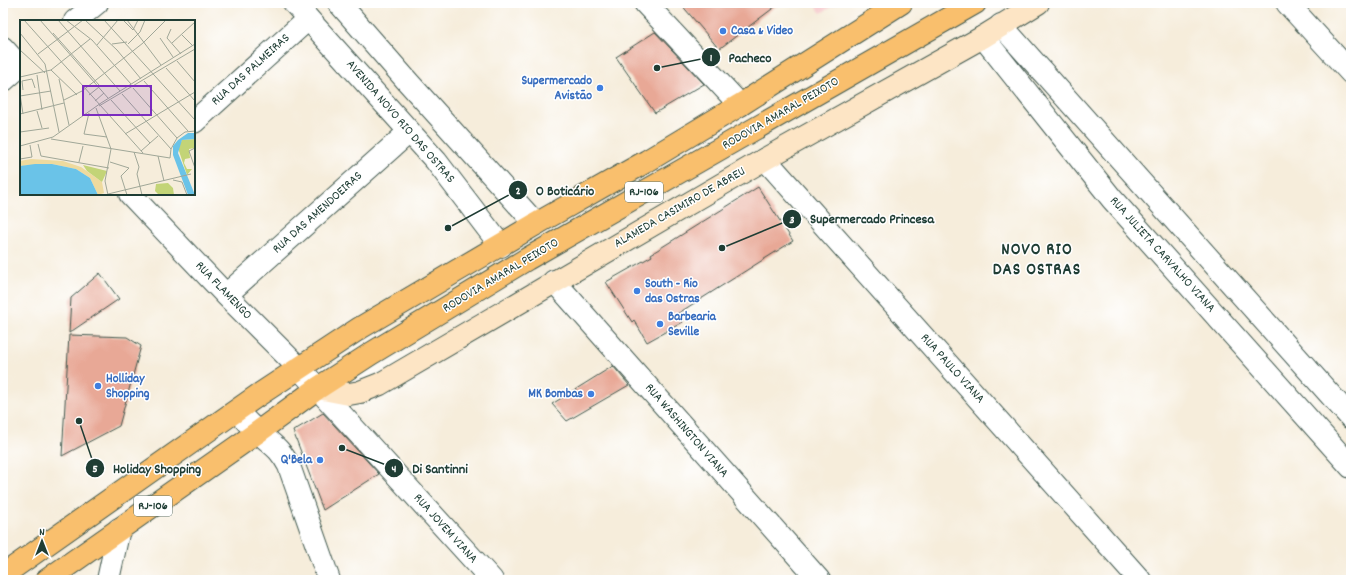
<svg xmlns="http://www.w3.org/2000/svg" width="1354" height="583" font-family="Dekko,sans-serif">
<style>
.built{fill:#f7cfd2}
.building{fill:#e8a896}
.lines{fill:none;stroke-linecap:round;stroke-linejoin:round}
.minor-casing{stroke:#3f574d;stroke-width:24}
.tertiary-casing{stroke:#3f574d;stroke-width:24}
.secondary-casing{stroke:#3f574d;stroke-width:24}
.trunk-casing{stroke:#3f574d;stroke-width:24}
.minor{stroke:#fff;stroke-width:22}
.tertiary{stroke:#fff;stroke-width:22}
.secondary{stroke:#fde5c5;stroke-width:22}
.trunk{stroke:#f9bf6d;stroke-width:22}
.shop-dot{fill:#3f7fe0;stroke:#fff;stroke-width:1.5}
.labels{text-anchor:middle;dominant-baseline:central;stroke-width:3;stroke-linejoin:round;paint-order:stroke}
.shield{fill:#fff;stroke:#627771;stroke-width:1}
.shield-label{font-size:12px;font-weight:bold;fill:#1f3d34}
.shop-label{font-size:13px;font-weight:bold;fill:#366cbe;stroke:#fff;text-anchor:start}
.street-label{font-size:13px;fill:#1f3d34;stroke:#fff}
.district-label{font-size:17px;font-weight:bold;letter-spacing:1px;fill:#1f3d34;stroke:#fff}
.inset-road{fill:none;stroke:#a0a798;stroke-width:1}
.view{fill:#7b2cbf;fill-opacity:0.15;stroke:#7b2cbf;stroke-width:2}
.inset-edge{fill:none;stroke:#1f3d34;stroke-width:2}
.leader{fill:none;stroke:#1f3d34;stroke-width:1.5}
.callout-dot{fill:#1f3d34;stroke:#fff;stroke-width:1.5}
.mark-label{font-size:12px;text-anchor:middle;font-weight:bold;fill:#fff}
.callout-label{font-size:14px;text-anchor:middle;font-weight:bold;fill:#1f3d34;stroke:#fff;stroke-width:3;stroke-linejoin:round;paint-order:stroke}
</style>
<rect width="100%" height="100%" fill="#fff"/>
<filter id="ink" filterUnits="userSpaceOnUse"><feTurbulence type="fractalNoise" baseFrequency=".025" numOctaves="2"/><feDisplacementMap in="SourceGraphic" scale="8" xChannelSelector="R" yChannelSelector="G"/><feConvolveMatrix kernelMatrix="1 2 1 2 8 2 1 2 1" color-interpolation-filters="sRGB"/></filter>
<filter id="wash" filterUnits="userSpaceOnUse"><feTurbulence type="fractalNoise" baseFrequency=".012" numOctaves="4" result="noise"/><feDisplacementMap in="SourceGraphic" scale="16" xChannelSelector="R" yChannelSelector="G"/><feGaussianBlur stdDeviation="0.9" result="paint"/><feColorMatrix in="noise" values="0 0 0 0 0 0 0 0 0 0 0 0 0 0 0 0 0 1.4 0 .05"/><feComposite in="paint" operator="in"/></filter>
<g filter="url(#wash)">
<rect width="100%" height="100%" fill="#f6eddb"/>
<path class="built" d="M813,3H838L821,13Z"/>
<g id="blocks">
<path class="building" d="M680,3H780L719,49Z
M655,32L704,84L655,113L616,57Z
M758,187L793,241L677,314L683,322L647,342L634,320L632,322L606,282L652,256L651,254Z
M100,273L119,299L69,333L71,298Z
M69,335L127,337L141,346L119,426L62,456Z
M613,366L629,385L567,421L552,404Z
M323,413L379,474L323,510L293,431Z"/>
</g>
</g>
<g filter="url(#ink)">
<use href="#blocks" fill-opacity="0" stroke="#3f574d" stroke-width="1"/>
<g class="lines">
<defs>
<path id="minor" d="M645,3L740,105
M1287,3L1351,73
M75,21L97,3
M1001,25L1351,418
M983,37L1112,199L1351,467
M3,48L21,68
M3,81L21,65
M194,122L308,19
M765,159L1140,580
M130,194L226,295L299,368L492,580
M554,281L819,580
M226,295L409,132
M237,411C243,418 250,425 257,431C272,445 279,447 289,466L329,580
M108,580L119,529"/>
<path id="tertiary" d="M294,3L436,161L501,246
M339,3L408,82L536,224"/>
<path id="secondary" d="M318,388L349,394L360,392L380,384L765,159L983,37L1038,3"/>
<path id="trunk" d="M3,575L257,396L360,328L536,224L647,161L740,105L901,3
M47,580L258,432L318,388L372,353L527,259L975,3"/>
</defs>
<use href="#minor" class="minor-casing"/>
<use href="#tertiary" class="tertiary-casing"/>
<use href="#secondary" class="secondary-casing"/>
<use href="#trunk" class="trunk-casing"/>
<use href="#minor" class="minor"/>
<use href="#tertiary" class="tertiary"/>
<use href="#secondary" class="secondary"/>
<use href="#trunk" class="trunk"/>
</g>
</g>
<g class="shop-dot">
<circle cx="723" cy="31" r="4"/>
<circle cx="600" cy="88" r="4"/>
<circle cx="637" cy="291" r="4"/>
<circle cx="660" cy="324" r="4"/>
<circle cx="98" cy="386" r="4"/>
<circle cx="591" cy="394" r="4"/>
<circle cx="320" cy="460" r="4"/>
</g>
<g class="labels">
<g class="shield">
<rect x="625" y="182" width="38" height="20" rx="3"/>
<rect x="134" y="496" width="38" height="20" rx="3"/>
</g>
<g class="shield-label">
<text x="644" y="192">RJ-106</text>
<text x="153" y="506">RJ-106</text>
</g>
<g class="shop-label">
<text x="731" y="31">Casa &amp; Video</text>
<text x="592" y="81" text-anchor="end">Supermercado<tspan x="592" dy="15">Avistão</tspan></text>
<text x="645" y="284">South - Rio<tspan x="645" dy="15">das Ostras</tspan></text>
<text x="668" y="317">Barbearia<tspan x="668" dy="15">Seville</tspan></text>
<text x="106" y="379">Holliday<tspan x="106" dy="15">Shopping</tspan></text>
<text x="583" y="394" text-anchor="end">MK Bombas</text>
<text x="312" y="460" text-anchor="end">Q'Bela</text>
</g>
<g class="street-label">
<text transform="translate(251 70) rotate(-42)">RUA DAS PALMEIRAS</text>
<text transform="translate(781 114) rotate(-30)">RODOVIA AMARAL PEIXOTO</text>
<text transform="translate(400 122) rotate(49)">AVENIDA NOVO RIO DAS OSTRAS</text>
<text transform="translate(680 208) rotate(-30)">ALAMEDA CASIMIRO DE ABREU</text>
<text transform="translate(318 213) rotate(-42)">RUA DAS AMENDOEIRAS</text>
<text transform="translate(1162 255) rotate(48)">RUA JULIETA CARVALHO VIANA</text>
<text transform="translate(501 276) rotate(-31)">RODOVIA AMARAL PEIXOTO</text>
<text transform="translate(223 291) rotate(46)">RUA FLAMENGO</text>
<text transform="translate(952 369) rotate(48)">RUA PAULO VIANA</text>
<text transform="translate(686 431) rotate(49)">RUA WASHINGTON VIANA</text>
<text transform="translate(445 529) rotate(48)">RUA JOVEM VIANA</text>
</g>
<g class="district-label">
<text x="1037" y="251">NOVO RIO<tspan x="1037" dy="20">DAS OSTRAS</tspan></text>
</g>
</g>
<g transform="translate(20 20)">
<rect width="175" height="175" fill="#f6eddb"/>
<path d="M175,119V128L169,129L170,138L165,139L164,143L167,149H172L167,155L158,128L162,120ZM148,163L153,168L154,175H139L135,171L136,164Z" fill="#c3d477"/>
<path d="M11,139L43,141L61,147L82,162L84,173L78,175L70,158L56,149L32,144L0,146V141Z" fill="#eeda9e"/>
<path d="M63,145L87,151L82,162L67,151Z" fill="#c3d477"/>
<path d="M168,113H175V119L162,120L158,133L175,175H168L153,135V126L158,120ZM15,144H32L56,149L70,158L78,175H0V146Z" fill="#6ac3e8"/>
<path class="inset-road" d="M4,0L123,133M20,0L88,78M38,0L100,71M46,0L72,20L111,64M65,0L97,30L121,59M84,0L175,100M103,0L113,10L118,0M107,0L141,45M151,9L147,18L161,34M0,13L25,44L39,112M33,13L79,65M162,15L173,26M140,18L153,37M152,23L175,2M92,24L107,22M108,24L120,12L125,0M77,25L98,0M0,30L25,53M18,34L63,0M157,41L175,62M146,48L175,81M31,50L57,75M17,55L22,90M0,57L31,50L70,19M39,59L49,105M124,61L168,111M113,68L157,118M3,70L2,61L12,59L15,68M0,74L3,94M102,74L151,129M69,75L79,67M0,76L31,71M44,80L62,71L123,23L146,0M91,80L130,123M75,81L84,73M79,86L175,29M76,88L91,129L85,161L88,175M17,91L22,108M69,93L64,114L87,117M0,94L44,83M0,112L29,108M105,114L175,72M31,119L150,138L151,129L157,118L165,112L175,111M18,124L21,136L89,148M0,126L33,117L81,83L175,24M121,131L138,116M114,132L119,147L117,154L122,175M138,136L144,161M0,139L12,137L10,125M59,142L63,126M90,142L109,148L101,156L107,175M175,148L169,131L175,128M153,160L162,162L167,175M88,174L171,154"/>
<path class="view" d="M63,66H131V95H63Z"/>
<rect width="175" height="175" class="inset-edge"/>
</g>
<path class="leader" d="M657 68L711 57M448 228L518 190M722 248L792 219M342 448L394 468M79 421L95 468"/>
<g class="callout-dot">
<circle cx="657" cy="68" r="4"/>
<circle cx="448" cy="228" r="4"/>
<circle cx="722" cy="248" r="4"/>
<circle cx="342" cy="448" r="4"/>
<circle cx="79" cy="421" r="4"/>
<circle cx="711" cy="57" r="10"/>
<circle cx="518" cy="190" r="10"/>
<circle cx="792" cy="219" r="10"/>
<circle cx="394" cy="468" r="10"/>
<circle cx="95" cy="468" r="10"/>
</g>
<g class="mark-label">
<text x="711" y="61">1</text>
<text x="518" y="194">2</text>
<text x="792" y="223">3</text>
<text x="394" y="472">4</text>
<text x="95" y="472">5</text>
</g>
<g class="callout-label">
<text x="750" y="62">Pacheco</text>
<text x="565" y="195">O Boticário</text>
<text x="872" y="223">Supermercado Princesa</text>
<text x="440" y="473">Di Santinni</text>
<text x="157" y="473">Holiday Shopping</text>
</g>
<rect width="1354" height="583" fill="none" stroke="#fff" stroke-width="16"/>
<g transform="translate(42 541)" stroke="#ffffff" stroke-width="3" paint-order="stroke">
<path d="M0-3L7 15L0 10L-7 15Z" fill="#1f3d34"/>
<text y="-6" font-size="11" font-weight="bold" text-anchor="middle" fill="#1f3d34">N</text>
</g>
</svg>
